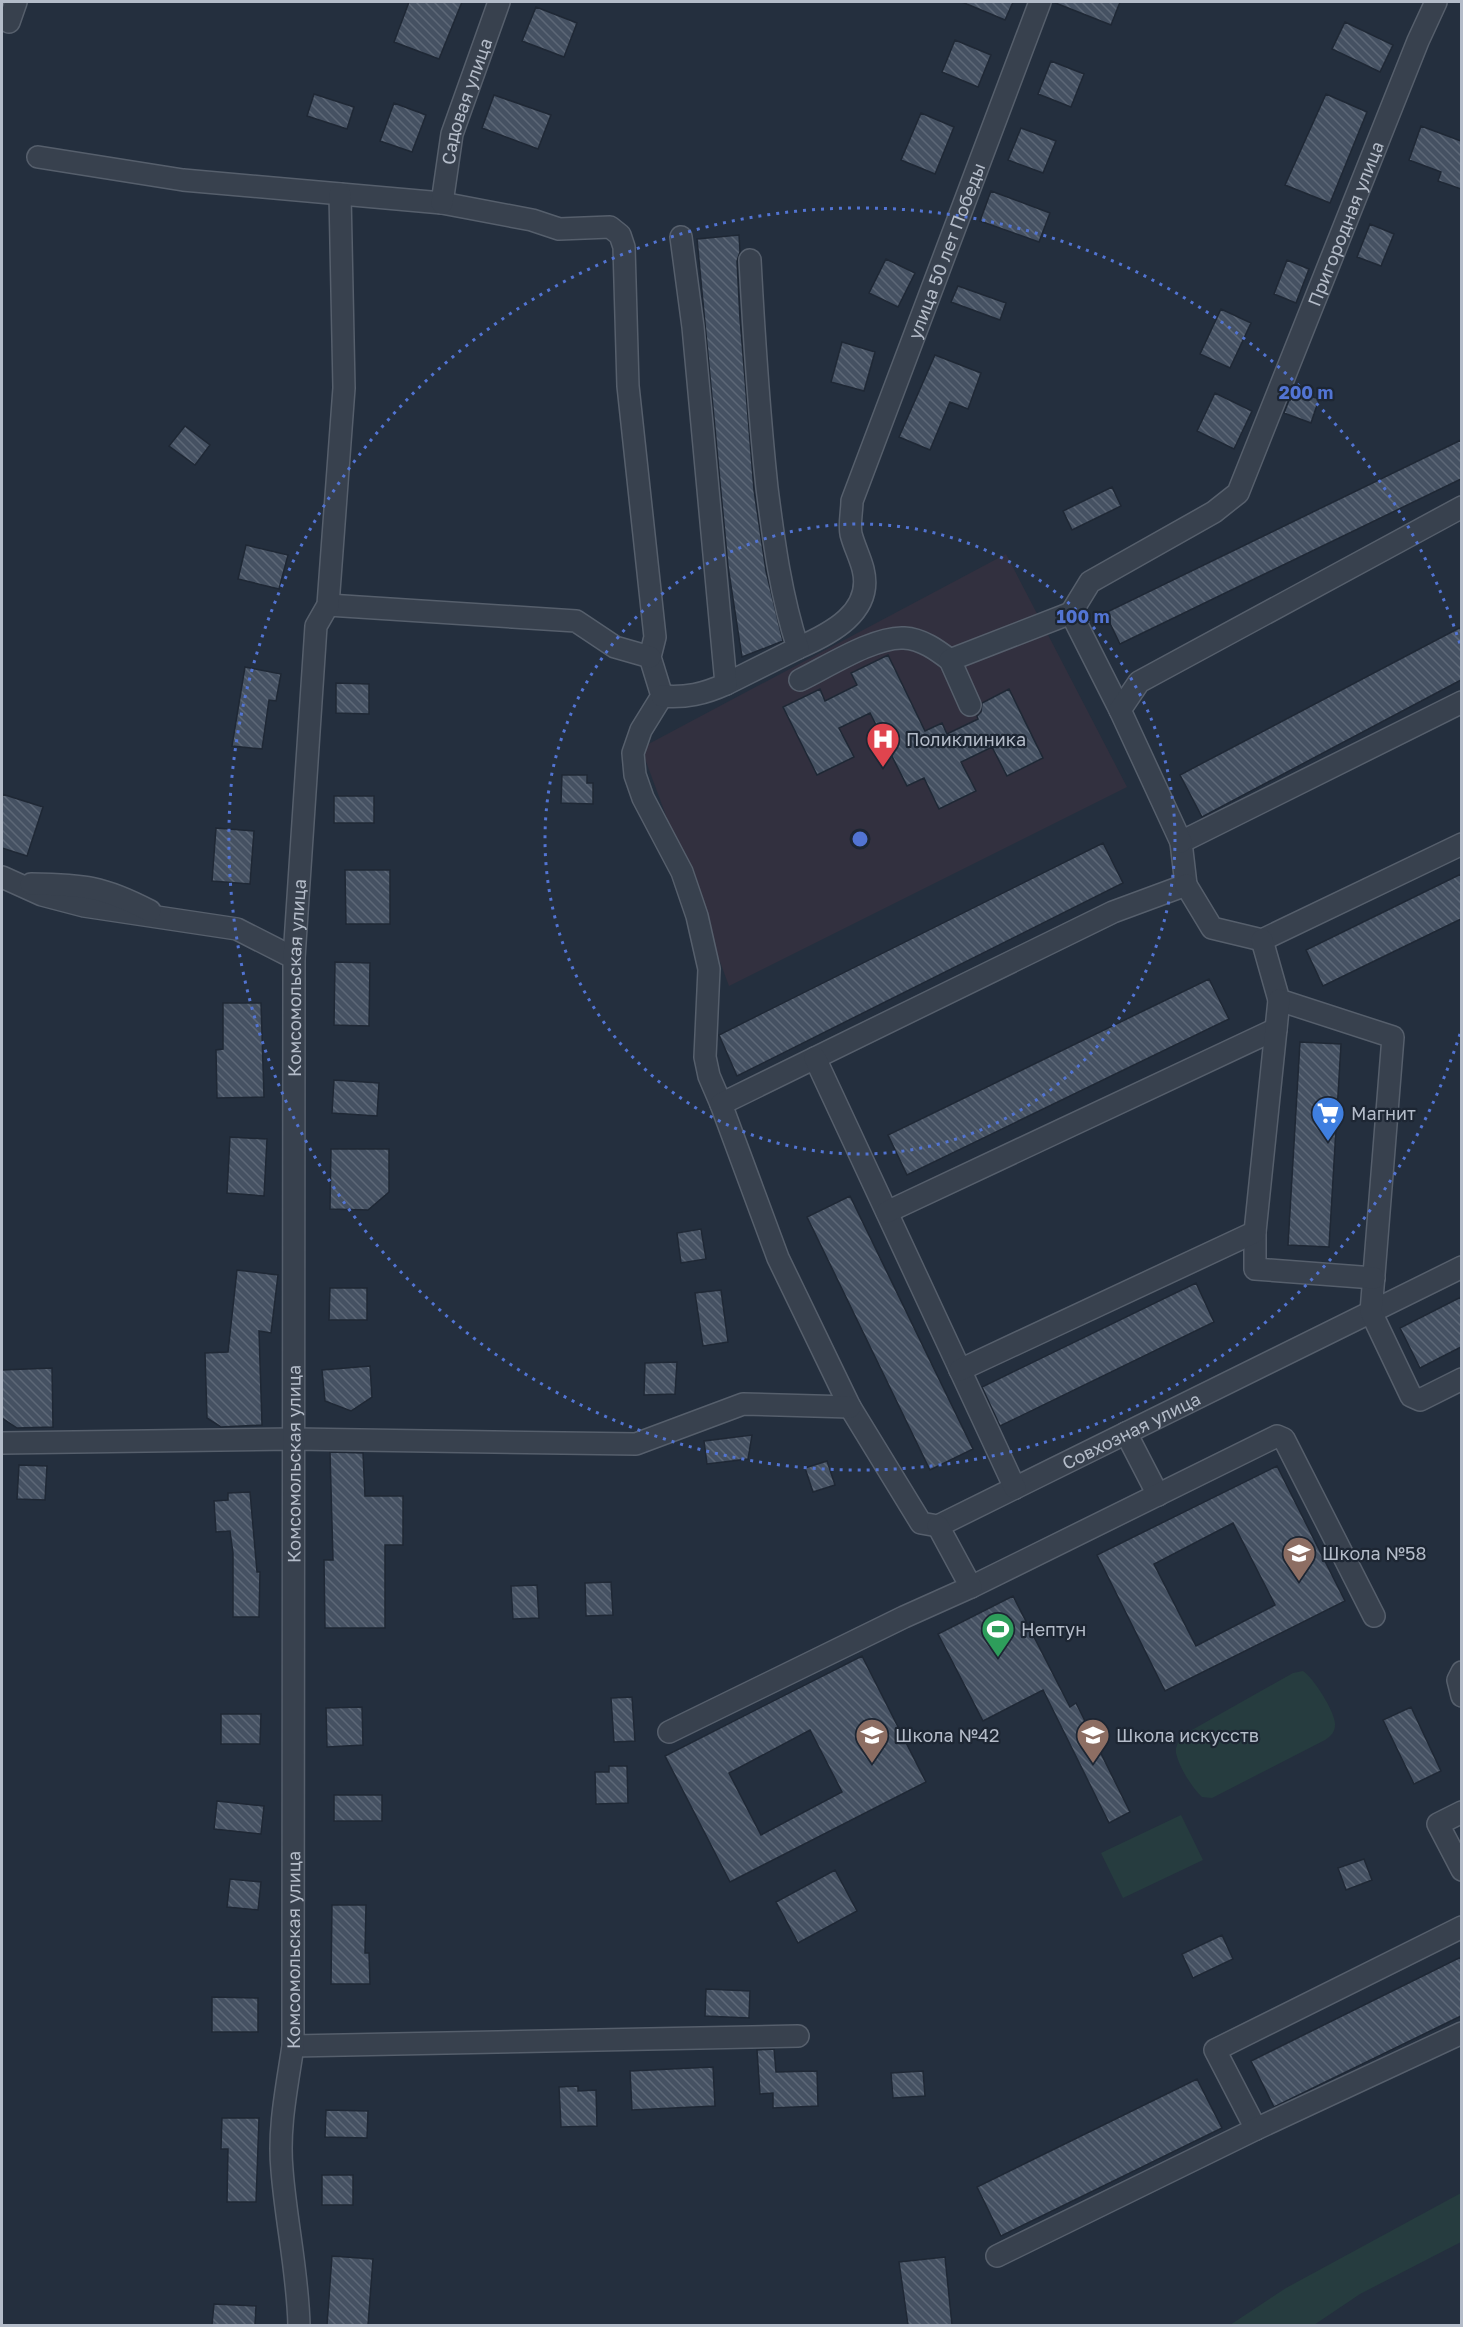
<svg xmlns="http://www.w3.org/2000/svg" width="1463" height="2327" font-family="'Golos Text',sans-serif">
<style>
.medical{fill:#32303f}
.green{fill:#263c3f}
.building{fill:url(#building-back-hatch);stroke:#1f2835;stroke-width:1.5;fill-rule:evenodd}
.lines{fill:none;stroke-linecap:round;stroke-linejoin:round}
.minor-casing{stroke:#565f6c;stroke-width:24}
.minor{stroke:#38414e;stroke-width:21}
.ring{fill:none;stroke:#5274d3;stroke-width:3;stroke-dasharray:3 6}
.labels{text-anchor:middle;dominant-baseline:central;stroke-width:4.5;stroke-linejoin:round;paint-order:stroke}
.street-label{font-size:18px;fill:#b4bcc9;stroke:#1d2633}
.poi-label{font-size:18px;fill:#b4bcc9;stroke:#1d2633;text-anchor:start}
.centre{fill:#5274d3;stroke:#1d2633;stroke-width:3}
.ring-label{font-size:18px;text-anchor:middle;font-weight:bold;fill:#5274d3;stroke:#1d2633;stroke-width:4.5;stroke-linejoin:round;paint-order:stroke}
</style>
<defs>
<pattern id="building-back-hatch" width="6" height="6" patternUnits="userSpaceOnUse" patternTransform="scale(1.5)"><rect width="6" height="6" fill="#455162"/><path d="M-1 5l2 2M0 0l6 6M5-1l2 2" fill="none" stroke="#5d6877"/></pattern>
</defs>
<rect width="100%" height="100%" fill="#242f3e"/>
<path class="medical" d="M1006,554L1127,787L729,986L641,748Z"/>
<path class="green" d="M1303,1671C1313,1677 1336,1713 1335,1725C1335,1732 1331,1736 1325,1740L1212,1798L1202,1797C1192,1788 1179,1767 1176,1753C1175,1746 1179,1741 1183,1735L1293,1673Z
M1181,1815L1203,1860L1123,1898L1101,1853Z
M1461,2193V2242L1360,2294L1314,2325H1230L1286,2288Z"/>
<path class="building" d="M409,2H462L439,59L394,42Z
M962,2H1013L1005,20Z
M1053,2H1120L1111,25Z
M536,7L577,23L564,57L522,41Z
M1345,22L1393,45L1380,72L1332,49Z
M955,40L991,55L978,87L942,72Z
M1051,61L1084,74L1071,107L1038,94Z
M314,94L354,107L347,129L307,116Z
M1326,94L1367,112L1330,203L1285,185Z
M494,95L551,115L538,149L482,128Z
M394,103L426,115L412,152L380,141Z
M921,113L954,127L935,174L901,160Z
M1421,126L1461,141V189L1438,181L1441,172L1409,160Z
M1021,128L1056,141L1043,173L1008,160Z
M991,191L1050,213L1039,242L980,221Z
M1370,224L1394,234L1381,266L1357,257Z
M739,235L740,252L737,261L740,318L754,490L766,571L783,641L742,657L728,566L697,239Z
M886,259L915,273L898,307L869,293Z
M1287,260L1309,269L1296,303L1274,294Z
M958,286L1006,303L1000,320L951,302Z
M1221,309L1251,323L1230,368L1200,354Z
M842,342L875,352L864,391L831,382Z
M935,355L981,373L968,409L950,402L930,450L899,437Z
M1293,390L1319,399L1311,423L1284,413Z
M1215,393L1252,411L1234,449L1197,431Z
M185,426L210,445L195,465L169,446Z
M1461,440V479L1120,644L1105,613Z
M1112,487L1121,506L1072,530L1063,511Z
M246,545L288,555L279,589L238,579Z
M1461,627V680L1202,817L1180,775Z
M888,655L925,731L942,723L947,734L978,719L977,716L981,712L982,703L1009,689L1043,758L1007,776L992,747L961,762L976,791L939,809L924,778L907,786L870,713L839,728L854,757L817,775L783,707L820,689L825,701L857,685L851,673Z
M245,667L281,674L276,701L269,700L262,749L232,746Z
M336,683L369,684V714L336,713Z
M562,775H587V783H593V804L561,803Z
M2,794L43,807L27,856L2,848Z
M334,796H374V823H334Z
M216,828L254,831L250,884L212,881Z
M1103,843L1123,883L737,1076L719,1035Z
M345,870H390V924H346Z
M1461,874V919L1323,986L1306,950Z
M335,962L370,963L369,1026L334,1025Z
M1209,979L1229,1019L907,1175L888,1135Z
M223,1003H261L264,1097L217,1098L216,1050L223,1049Z
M1300,1042L1341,1044L1329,1247L1288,1245Z
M334,1080L379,1083L377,1116L332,1113Z
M230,1137L267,1139L264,1196L227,1193Z
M331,1149H389V1192L368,1210L330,1209Z
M850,1196L973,1449L930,1470L807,1217Z
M701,1229L706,1259L681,1263L677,1233Z
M237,1270L278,1275L271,1333L259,1331L262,1425L221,1427L207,1418L205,1353L228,1352Z
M1196,1283L1214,1322L1000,1426L982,1387Z
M330,1288H367V1320H329Z
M721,1290L728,1342L703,1346L695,1293Z
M1461,1297V1347L1420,1368L1400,1328Z
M677,1362L675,1394L644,1395L645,1363Z
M370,1366L372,1397L351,1411L325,1401L322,1370Z
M52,1368L53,1427L17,1428L2,1418V1370Z
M752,1435L748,1459L707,1464L704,1441Z
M330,1452L363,1453L365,1496H403V1545H385V1628H325L324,1560H333Z
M827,1461L835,1485L813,1492L805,1468Z
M19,1465L47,1466L45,1500L17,1499Z
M1277,1466L1345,1601L1165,1691L1097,1555ZM1233,1523L1275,1605L1196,1646L1154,1564Z
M250,1492L257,1572H260L259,1617H233V1553L230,1531L216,1532L214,1501L228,1500V1493Z
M611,1582L613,1615L586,1616L585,1583Z
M537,1585L539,1618L513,1619L511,1586Z
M1013,1596L1070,1707L1076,1703L1130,1812L1109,1823L1043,1690L983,1721L938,1634Z
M862,1656L926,1782L730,1882L665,1756ZM810,1730L842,1792L761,1835L729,1773Z
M632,1697L635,1741L614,1742L611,1698Z
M362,1707L363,1745L327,1747L326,1708Z
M1411,1707L1441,1771L1414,1784L1383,1720Z
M221,1714H261L260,1744H221Z
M609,1766H627L628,1803L596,1804L595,1772H609Z
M334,1795H382V1821H334Z
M217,1801L264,1806L261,1834L214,1829Z
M1364,1859L1372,1880L1346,1890L1338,1868Z
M835,1870L857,1911L798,1943L776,1902Z
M230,1879L261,1882L258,1910L227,1907Z
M332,1905H366L365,1953H369L370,1984H331Z
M1222,1935L1233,1959L1193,1978L1182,1954Z
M1461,1957V2016L1274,2107L1251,2061Z
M706,1989L750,1991L749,2018L705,2016Z
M212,1997L258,1998V2032H212Z
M774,2049L776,2072L817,2071L818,2106L773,2108V2093L760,2094L757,2050Z
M713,2067L715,2106L632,2110L630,2071Z
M923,2071L925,2096L893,2098L891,2073Z
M1197,2079L1222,2128L1001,2236L977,2187Z
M578,2086V2091L596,2090L597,2126L561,2127L559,2087Z
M326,2110L368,2111L367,2138L325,2137Z
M222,2118H259L256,2202H227L228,2149H221Z
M322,2175H353V2205H322Z
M332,2256L373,2259L368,2325H327Z
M945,2257L952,2325H908L899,2262Z
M214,2304L256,2306L255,2325H212Z"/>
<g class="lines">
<defs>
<g id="minor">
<path d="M9,22L16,2"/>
<path d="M38,157L183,180L442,203L532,220L559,229L610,227L620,235L624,247L628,386L655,637L650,657L662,696L641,730L633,753L635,775L643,798L682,872L697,916L709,969L705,1057L709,1076L721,1104"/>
<path id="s1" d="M442,203L452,134L499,2"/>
<path d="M328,605L576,621L615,647L650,657"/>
<path id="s2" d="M798,648C830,634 874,612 863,569C860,557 854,546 851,534C849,524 852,511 852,501L1040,2"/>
<path d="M800,680C827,667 875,636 904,638C922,639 937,650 950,660"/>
<path d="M726,684L798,648C781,596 774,543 767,488C759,412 754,336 750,260"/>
<path d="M662,696C686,698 704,694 726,684L693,327L681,237"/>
<path id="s3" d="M1462,702L1181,842L1186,885L1113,912L721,1104L778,1258L850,1407L921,1523L938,1526L1462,1267"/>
<path d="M970,705L950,660L1071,613"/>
<path id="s4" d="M1120,710L1071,613L1090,582L1214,512L1238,493L1418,41L1436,2"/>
<path d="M1181,842L1120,710L1139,682L1462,507"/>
<path d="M2,877L42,895L84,906L237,929L294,958"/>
<path d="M31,884C84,885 102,886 150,911"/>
<path d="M1186,885L1212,928L1262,940L1462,844"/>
<path d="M1262,940L1279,1000L1393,1037L1371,1312L1411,1396L1420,1400L1462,1379"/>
<path d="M815,1058L1015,1488"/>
<path d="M887,1212L1276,1029"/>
<path d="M1255,1232V1269L1374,1278"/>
<path d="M960,1370L1255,1232L1279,1000"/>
<path d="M1126,1433L1158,1495"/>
<path d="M2,1443L294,1439L636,1444L743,1404L850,1407"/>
<path d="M971,1587L1277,1436L1284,1439L1374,1616"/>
<path d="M1462,1672L1458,1680L1462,1696"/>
<path d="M669,1732L904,1617L971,1587L938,1526"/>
<path d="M1462,1812L1438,1824L1462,1870"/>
<path d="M293,2046L798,2036"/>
<path d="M1256,2129L1215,2050L1462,1927"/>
<path d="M997,2256L1256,2129L1462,2033"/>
<path id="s5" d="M299,2326C298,2273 286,2222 282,2170C278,2128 287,2087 293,2046L294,958L316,626L328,605L344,388L340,194"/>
</g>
</defs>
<use href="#minor" class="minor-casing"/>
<use href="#minor" class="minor"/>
</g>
<g class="ring">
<circle cx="860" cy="839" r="315"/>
<path d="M1460 1034A631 631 0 1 1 1460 644"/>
</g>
<defs>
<symbol id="hospital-pin" viewBox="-11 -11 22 30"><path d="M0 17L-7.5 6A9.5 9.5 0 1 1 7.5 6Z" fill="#e0444e" stroke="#1d2633"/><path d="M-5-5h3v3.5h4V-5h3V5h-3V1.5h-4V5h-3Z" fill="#fff"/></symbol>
<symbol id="supermarket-pin" viewBox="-11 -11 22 30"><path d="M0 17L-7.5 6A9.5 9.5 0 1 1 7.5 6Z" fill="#3f7fe0" stroke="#1d2633"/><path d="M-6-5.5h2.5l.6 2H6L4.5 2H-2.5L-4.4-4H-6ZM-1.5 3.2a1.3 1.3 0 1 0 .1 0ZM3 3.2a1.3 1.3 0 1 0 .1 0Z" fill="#fff"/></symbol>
<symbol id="school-pin" viewBox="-11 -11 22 30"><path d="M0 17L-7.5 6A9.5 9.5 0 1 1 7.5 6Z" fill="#8d6e63" stroke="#1d2633"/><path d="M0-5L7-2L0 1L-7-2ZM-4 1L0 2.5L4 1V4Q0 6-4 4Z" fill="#fff"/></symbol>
<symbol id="stadium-pin" viewBox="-11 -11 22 30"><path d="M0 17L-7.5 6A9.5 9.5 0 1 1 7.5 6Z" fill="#2e9e5b" stroke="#1d2633"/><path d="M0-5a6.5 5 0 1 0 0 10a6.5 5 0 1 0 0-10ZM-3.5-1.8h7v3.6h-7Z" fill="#fff"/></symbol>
</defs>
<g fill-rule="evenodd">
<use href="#hospital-pin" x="864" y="720" width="38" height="52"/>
<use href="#supermarket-pin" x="1309" y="1094" width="38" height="52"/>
<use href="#school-pin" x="1280" y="1534" width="38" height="52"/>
<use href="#stadium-pin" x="979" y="1610" width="38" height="52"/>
<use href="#school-pin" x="853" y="1716" width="38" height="52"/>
<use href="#school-pin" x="1074" y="1716" width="38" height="52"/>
</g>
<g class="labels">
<g class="street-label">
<text stroke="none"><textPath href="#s1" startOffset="105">Садовая улица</textPath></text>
<text stroke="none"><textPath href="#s4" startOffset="608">Пригородная улица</textPath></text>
<text stroke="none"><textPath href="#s2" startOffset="450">улица 50 лет Победы</textPath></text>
<text stroke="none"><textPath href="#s5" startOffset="1350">Комсомольская улица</textPath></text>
<text stroke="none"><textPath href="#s3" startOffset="1570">Совхозная улица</textPath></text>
<text stroke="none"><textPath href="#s5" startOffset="864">Комсомольская улица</textPath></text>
<text stroke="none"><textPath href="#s5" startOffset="378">Комсомольская улица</textPath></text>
</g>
<g class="poi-label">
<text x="906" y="739">Поликлиника</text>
<text x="1351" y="1113">Магнит</text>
<text x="1322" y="1553">Школа №58</text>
<text x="1021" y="1629">Нептун</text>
<text x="895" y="1735">Школа №42</text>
<text x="1116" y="1735">Школа искусств</text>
</g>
</g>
<circle cx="860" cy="839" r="9" class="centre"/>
<g class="ring-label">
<text x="1306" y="399">200 m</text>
<text x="1083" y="623">100 m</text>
</g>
<rect width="1463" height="2327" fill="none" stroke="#b4bcc9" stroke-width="6"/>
</svg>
